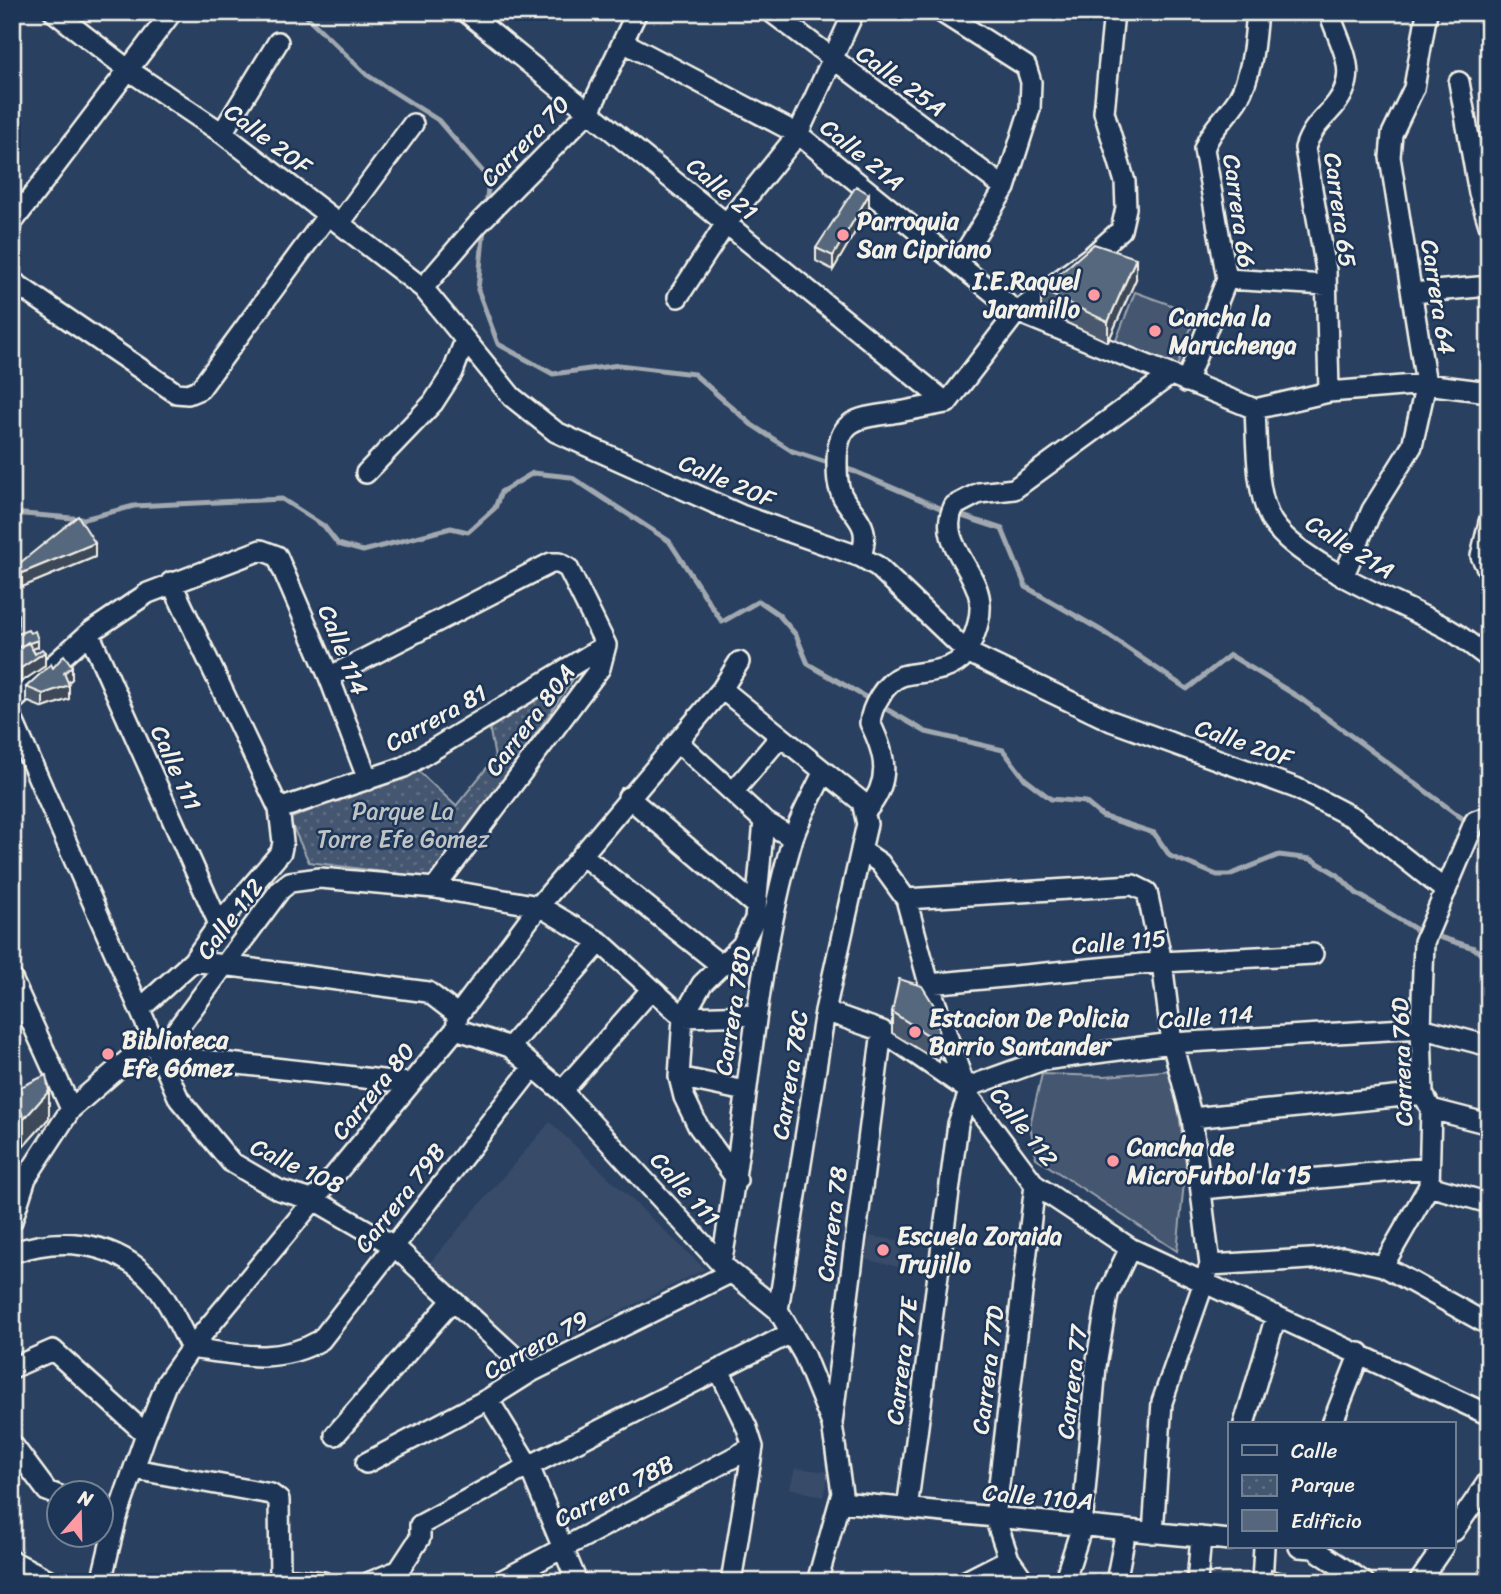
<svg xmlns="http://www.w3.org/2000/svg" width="1501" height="1594" font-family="Sriracha,sans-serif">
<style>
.built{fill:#374c69}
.park{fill:url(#park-dots);stroke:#9ca4ac;stroke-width:2}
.garden{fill:#445771;stroke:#9ca4ac;stroke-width:2}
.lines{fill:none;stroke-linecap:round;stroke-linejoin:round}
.stream{stroke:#a1a8b0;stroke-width:5}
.minor-casing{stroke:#f4f1e8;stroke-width:24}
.minor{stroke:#1d3557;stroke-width:19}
.wall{fill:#4a596c;stroke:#f4f1e8;stroke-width:2}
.shaded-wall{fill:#3c4858;stroke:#f4f1e8;stroke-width:2}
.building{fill:#56677d;stroke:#f4f1e8;stroke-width:2}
.poi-dot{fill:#ff9aa2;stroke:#1d3557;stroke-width:2.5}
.labels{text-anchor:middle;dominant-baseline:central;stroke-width:5;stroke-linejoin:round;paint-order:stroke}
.street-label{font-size:24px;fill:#f4f1e8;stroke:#1d3557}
.poi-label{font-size:24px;font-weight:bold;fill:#f4f1e8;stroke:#1d3557;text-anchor:start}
.park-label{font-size:24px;fill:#bfc3c4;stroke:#1d3557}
</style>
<defs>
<pattern id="park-dots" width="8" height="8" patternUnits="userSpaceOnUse" patternTransform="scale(1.75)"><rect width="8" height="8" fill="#445771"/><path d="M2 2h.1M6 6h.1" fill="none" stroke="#607085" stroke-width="1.8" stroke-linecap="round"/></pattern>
</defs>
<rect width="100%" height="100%" fill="#2a4060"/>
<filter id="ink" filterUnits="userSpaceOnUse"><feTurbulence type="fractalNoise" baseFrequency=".0143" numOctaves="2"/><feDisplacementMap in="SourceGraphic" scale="14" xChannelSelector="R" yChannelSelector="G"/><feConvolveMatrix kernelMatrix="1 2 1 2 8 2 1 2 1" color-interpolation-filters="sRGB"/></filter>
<g filter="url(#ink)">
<path class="built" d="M550,1122L705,1269L526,1358L427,1266Z
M870,1236L902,1241L898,1267L864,1259Z
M795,1468L830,1472L823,1497L790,1488Z"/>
<path class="park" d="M584,663L437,879L309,862L289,819L415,768L456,806L495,758L488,720Z"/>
<path class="garden" d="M1135,292L1196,314L1175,372L1113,348Z
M1173,1070L1186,1163L1177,1251L1036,1158L1030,1125L1042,1074L1105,1076Z"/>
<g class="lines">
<path class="stream" d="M302,12L367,75L438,120L489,179L486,207
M484,227L478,290L498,344L553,374L619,365L694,374L752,425L792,451L856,472L947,511
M12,513L84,519L134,506L282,499L324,526L338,544L363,551L451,528L468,532L495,508L501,492L533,473L571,477L669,541L722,622L759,601L778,614L796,635L808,664L926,732L1003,750L1025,779L1051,799L1085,802L1102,816L1154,833L1170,856L1217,875H1229L1279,855L1311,859L1338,875L1356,893L1417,930L1474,948L1489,961
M956,514L1002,529L1026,587L1102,631L1187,689L1230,655L1300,698L1466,821
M1485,835L1489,838"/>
<defs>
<path id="minor" d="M54,12L130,71L222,133L423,288L512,397L556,432L741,515L861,557L877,566L967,652L1111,721L1296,788L1354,818L1446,891
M466,12L947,403
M771,12L1005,188
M941,12L1026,66L1031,82L1030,109L1005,188L958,263
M1329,12C1343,53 1363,77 1329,112C1318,124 1310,132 1305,148L1326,270L1329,392
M623,42L798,134L1017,312L1255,409
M1459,82L1479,193L1489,225
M222,133L278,42
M12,223L172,12
M340,223L413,124
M1227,279L1326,285
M12,281L176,393L188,394L200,389L327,216
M423,288L478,224L590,110L637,12
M1413,293L1489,286
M678,297L725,225L798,134L854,12
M1186,382L1227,279L1204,149C1211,128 1227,117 1238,99C1253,72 1254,42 1257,12
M947,403L1017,312L1093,255L1121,230L1126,208L1125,182L1104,112L1114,12
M1255,409C1257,440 1255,496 1273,523C1302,566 1404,604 1450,630C1464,638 1476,649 1489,658
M1255,409L1329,392L1426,384L1489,392
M366,473L433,403L453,372L465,340
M1489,522L1481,556L1489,572
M861,557C870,525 860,523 844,499C837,488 837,474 837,462C837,419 857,418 893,413C911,410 929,406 947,403
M1343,577L1372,510L1412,446L1426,384L1390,157L1392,134L1414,88L1427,12
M89,633L219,924
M329,677L551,563H559L568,568L606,645
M722,689L862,802L867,824L861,850L880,863L906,899L929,984L968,1095L1035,1185L1130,1248L1489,1415
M12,702L89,633L148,593L261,550L277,556L329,677L368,780
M12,718L179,1099L231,1162L279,1190L316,1201L394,1246L531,1372
M678,742L764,821L793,838
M734,791L780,737
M628,797L755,905
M279,809L404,767L606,645
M866,811C892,781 886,755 870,723C871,707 886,681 902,676C925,670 957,674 969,648C976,632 983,614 979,596C973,566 937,540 954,506L979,493L1014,489L1169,376
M582,855L722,966
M435,888L600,668L606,645
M906,899L1133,885L1147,892L1162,962L1172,1043L1192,1118L1210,1265L1162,1402L1153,1533
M193,961L428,992L458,1015
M12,979L71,1109
M929,984L1162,962L1313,954
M141,1008L193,961L219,924L281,852L283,842L279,809L171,582
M825,1011L882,1031L965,1088L1043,1060L1172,1043L1421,1028L1489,1046
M456,1029L510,1047L562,1091L721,1264L778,1310L804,1355L832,1424L842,1493L817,1582
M510,1047L600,942
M158,1055L280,890L290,882L320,878L435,888L539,906L600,942L683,1017L755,1015
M158,1055L409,1083
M679,1077L745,1091
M562,1091L650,991
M1431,1109L1489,1124
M1192,1118L1423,1094
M737,1180L698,1126L684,1097L679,1077L683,1017L702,984L742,945L755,919L764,821
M1429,1186L1489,1203
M1202,1189L1427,1168
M12,1221L26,1178L71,1109L151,1040
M12,1253C57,1237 108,1240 145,1274C166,1293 178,1324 191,1348C238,1355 278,1365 321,1340L533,1067
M721,1264C748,1123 752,979 792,841C799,818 813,795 823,773
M1210,1265L1343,1257L1383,1266L1489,1325
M1383,1266L1429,1186L1431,1109L1423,1094L1421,1028L1424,942L1475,821L1489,816
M778,1310L825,1011L861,850
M12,1368L53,1350L146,1434
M719,1370L747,1428L753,1447L731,1582
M488,1399L529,1466L577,1582
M832,1423L882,1031
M1244,1424L1276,1316
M1332,1424L1360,1353
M335,1435L452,1301
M12,1444L47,1491L60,1496
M366,1463L488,1399L531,1372L730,1273
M134,1469L271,1494L279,1500L280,1575L285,1578L323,1582
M841,1502L1230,1540
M907,1509L958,1124L968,1095
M1454,1531L1489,1480
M1299,1547L1313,1548L1364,1582
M12,1561L53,1582
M101,1582L116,1520L146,1434L167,1382L191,1348L456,1029L458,1015L539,906L722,689L739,662
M370,1582L399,1570L420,1538V1525L529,1466L791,1333
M499,1582L753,1447
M964,1582L1009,1559
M1025,1582L1009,1559L995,1518L1035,1185
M1064,1582L1082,1526L1096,1366L1108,1294L1130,1248
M1116,1582L1126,1530
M1197,1582L1201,1537
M1262,1582L1264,1547
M1419,1582L1443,1547"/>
</defs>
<use href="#minor" class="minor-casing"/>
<use href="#minor" class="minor"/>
</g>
<path class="wall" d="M869,208L833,270L816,261V248Z
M1136,279L1108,342L1041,311V290Z
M95,557L22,587L15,581V567Z
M30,633L38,647L32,649L45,666L21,682L12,668V636Z
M53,668L72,679L68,683L69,699L43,708L26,701V687Z
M892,1012L939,1042V1062L892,1033Z
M14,1090L49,1118L24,1146L14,1117Z"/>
<path class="shaded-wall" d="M869,194V208L833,270V256Z
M1136,258V279L1108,342V322Z
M95,543V557L22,587V573Z
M18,615V629L12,631V618Z
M38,640V647L12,656V649Z
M45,652V666L21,682V668Z
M72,666V679L64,686V673Z
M69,685V699L43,708V694Z
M49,1091V1118L24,1146V1119Z"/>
<path class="building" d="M856,186L869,194L833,256L816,248Z
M1094,244L1136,258L1108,322L1041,290Z
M78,516L95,543L22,573L15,567Z
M14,603L18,615L12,618V604Z
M28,630L30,633L35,631L38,640L12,649V636Z
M28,642L35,654L42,649L45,652L21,668L12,655V653Z
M64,655L72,666L64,673L69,685L43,694L26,687L51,664L53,668Z
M899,979L922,986L937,1010L939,1042L892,1012Z
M46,1075L49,1091L24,1119L14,1090Z
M1271,1570L1287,1573L1285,1582H1270Z"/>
</g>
<g class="poi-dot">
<circle cx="843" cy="235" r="7"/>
<circle cx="1094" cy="295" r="7"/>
<circle cx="1155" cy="331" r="7"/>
<circle cx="915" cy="1032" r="7"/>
<circle cx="108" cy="1054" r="7"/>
<circle cx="1113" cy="1161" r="7"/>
<circle cx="883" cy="1250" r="7"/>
</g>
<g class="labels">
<g class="street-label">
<text transform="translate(901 81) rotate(36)">Calle 25A</text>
<text transform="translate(268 139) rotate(37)">Calle 20F</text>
<text transform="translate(525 141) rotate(-46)">Carrera 70</text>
<text transform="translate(862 155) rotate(39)">Calle 21A</text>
<text transform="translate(722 189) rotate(40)">Calle 21</text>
<text transform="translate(1340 210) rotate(82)">Carrera 65</text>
<text transform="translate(1239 211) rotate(82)">Carrera 66</text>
<text transform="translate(1438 297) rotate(81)">Carrera 64</text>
<text transform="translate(727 481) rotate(23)">Calle 20F</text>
<text transform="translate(1350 547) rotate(32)">Calle 21A</text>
<text transform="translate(343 650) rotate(68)">Calle 114</text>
<text transform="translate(436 718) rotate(-29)">Carrera 81</text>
<text transform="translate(530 720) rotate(-53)">Carrera 80A</text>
<text transform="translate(1244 743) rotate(19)">Calle 20F</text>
<text transform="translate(176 768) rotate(66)">Calle 111</text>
<text transform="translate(230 919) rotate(-53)">Calle 112</text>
<text transform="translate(1119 942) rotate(-5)">Calle 115</text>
<text transform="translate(733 1011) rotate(-81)">Carrera 78D</text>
<text transform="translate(1206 1017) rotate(-4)">Calle 114</text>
<text transform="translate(1402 1062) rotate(-92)">Carrera 76D</text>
<text transform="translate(790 1075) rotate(-81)">Carrera 78C</text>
<text transform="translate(373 1091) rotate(-51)">Carrera 80</text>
<text transform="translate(1024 1127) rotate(52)">Calle 112</text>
<text transform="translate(297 1166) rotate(25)">Calle 108</text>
<text transform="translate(685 1189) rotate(48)">Calle 111</text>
<text transform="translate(400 1198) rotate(-52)">Carrera 79B</text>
<text transform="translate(832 1224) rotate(-83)">Carrera 78</text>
<text transform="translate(536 1345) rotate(-29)">Carrera 79</text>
<text transform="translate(902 1361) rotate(-83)">Carrera 77E</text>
<text transform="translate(988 1370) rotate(-83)">Carrera 77D</text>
<text transform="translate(1072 1382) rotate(-83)">Carrera 77</text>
<text transform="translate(614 1491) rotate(-27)">Carrera 78B</text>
<text transform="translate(1038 1497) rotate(5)">Calle 110A</text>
</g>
<g class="poi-label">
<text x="857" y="221">Parroquia<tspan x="857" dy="28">San Cipriano</tspan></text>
<text x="1080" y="281" text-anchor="end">I.E.Raquel<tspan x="1080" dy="28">Jaramillo</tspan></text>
<text x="1169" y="317">Cancha la<tspan x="1169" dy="28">Maruchenga</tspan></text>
<text x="929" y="1018">Estacion De Policia<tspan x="929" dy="28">Barrio Santander</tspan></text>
<text x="122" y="1040">Biblioteca<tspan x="122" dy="28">Efe Gómez</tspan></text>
<text x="1127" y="1147">Cancha de<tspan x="1127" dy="28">MicroFutbol la 15</tspan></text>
<text x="897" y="1236">Escuela Zoraida<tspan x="897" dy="28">Trujillo</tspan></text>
</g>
<g class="park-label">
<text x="403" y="811">Parque La<tspan x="403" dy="28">Torre Efe Gomez</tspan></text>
</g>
</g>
<rect width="1501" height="1594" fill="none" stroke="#1d3557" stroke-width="42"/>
<rect x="21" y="21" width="1459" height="1552" fill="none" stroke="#f4f1e8" stroke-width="2.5" filter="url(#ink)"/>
<rect x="1228" y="1422" width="228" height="126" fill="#1d3557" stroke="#738091" stroke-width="2"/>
<rect x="1242" y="1445" width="35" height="10" fill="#1d3557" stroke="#738091" stroke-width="2"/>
<text x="1291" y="1458" font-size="21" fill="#f4f1e8">Calle</text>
<rect x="1242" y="1475" width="35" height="21" fill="url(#park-dots)" stroke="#738091" stroke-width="2"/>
<text x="1291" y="1492" font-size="21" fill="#f4f1e8">Parque</text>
<rect x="1242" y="1510" width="35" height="21" fill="#56677d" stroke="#738091" stroke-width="2"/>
<text x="1291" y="1528" font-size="21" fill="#f4f1e8">Edificio</text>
<g transform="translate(80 1514) rotate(20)"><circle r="33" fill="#1d3557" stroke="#738091" stroke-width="2"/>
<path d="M0-5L12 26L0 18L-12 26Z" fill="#ff9aa2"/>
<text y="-10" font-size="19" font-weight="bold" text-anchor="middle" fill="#f4f1e8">N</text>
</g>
</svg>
